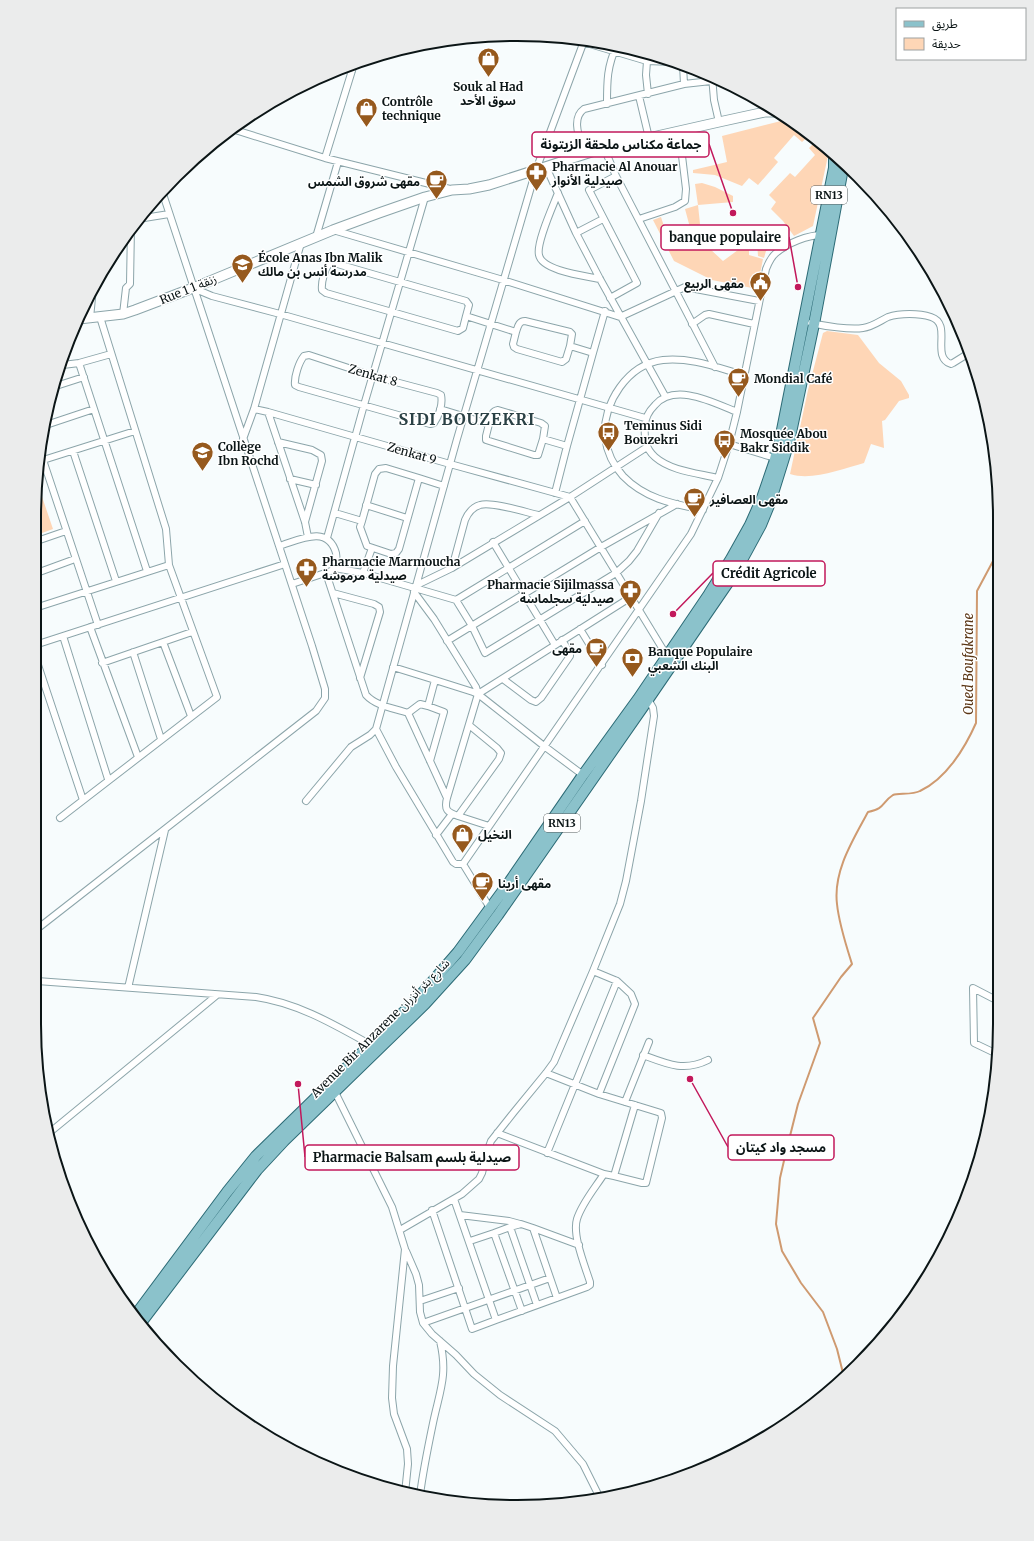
<svg xmlns="http://www.w3.org/2000/svg" width="1034" height="1541" font-family="Merriweather,'Noto Sans Arabic',serif">
<style>
.green{fill:#fed6b6}
.lines{fill:none;stroke-linecap:round;stroke-linejoin:round}
.stream{stroke:#cf9a70;stroke-width:2}
.street-casing{stroke:#8ca5aa;stroke-width:8}
.secondary-casing{stroke:#8ca5aa;stroke-width:11}
.primary-casing{stroke:#2c6b76;stroke-width:12}
.street{stroke:#fff;stroke-width:6}
.secondary{stroke:#fff;stroke-width:9}
.primary{stroke:#8bc2cb;stroke-width:10}
.labels{text-anchor:middle;dominant-baseline:central;stroke-width:3;stroke-linejoin:round;paint-order:stroke}
.shield{fill:#fff;stroke:#545b5c;stroke-width:1}
.shield-label{font-size:11px;font-weight:bold;fill:#0b1516}
.poi-label{font-size:12px;font-weight:bold;fill:#0b1516;stroke:#fff;text-anchor:start}
.street-label{font-size:12px;fill:#0b1516;stroke:#fff}
.water-label{font-size:13px;font-style:italic;fill:#583413;stroke:#fff}
.district-label{font-size:16px;font-weight:bold;letter-spacing:1px;fill:#2b4145;stroke:#fff}
.rim{fill:none;stroke:#0b1516;stroke-width:2}
.leader{fill:none;stroke:#c2185b;stroke-width:1.5}
.callout-dot{fill:#c2185b;stroke:#fff;stroke-width:1.5}
.callout{fill:#fff;stroke:#c2185b;stroke-width:1.5}
.callout-label{font-size:13px;text-anchor:middle;font-weight:bold;fill:#0b1516}
</style>
<rect width="100%" height="100%" fill="#f7fcfd"/>
<path class="green" d="M789,119L810,135L802,142L794,135L774,158L778,162L758,185L749,178L742,186L715,175L693,173V170L727,162L722,136Z
M816,141L829,151L813,226L794,236L783,221L771,209L776,202L769,195L790,173L795,177L815,155L809,148Z
M702,183L715,187L733,196V202L698,205L700,224L695,235L723,261L738,250L749,249V255L763,259L757,289L712,280L674,261L653,220L661,217L669,242L692,235L685,209L698,205L695,184Z
M767,228L780,243L766,251L764,258L758,256L756,229Z
M827,331L858,335L879,363L901,381L909,395V398L899,401L885,420L882,421L884,448L871,444L864,463C842,469 812,481 790,474L808,390L823,333Z
M37,482L53,529L34,536V517Z"/>
<g class="lines">
<path class="stream" d="M844,1377L837,1349L823,1312L801,1283L782,1251L776,1224L780,1178L786,1152L798,1104L820,1043L813,1018L841,977L852,964C846,945 839,924 837,904C833,871 853,840 868,812C885,809 882,802 893,795C898,793 913,795 920,791C946,779 965,748 976,723L977,591L1000,548"/>
<defs>
<path id="street" d="M583,42L647,61L672,62
M647,61L646,75L648,94
M683,65L684,84
M342,68L352,71
M712,76L714,100L719,122
M639,96L649,138
M607,104C607,81 607,66 617,45
M232,129L325,158L450,189
M604,148L616,176L715,367
M584,154C581,141 570,119 584,109L684,84L720,80
M325,158L354,64
M546,167L576,233L600,279L665,396
M558,193C553,206 536,243 539,255C542,271 586,276 600,279
M138,219L169,214
M639,219L675,207L685,201L686,189L679,131
M333,230L503,280L620,317L685,287L759,301
M576,233L603,219
M316,237L338,162
M193,288L212,296L280,314L645,418
M610,298L637,283L589,190L616,176
M123,314L126,288L130,284L131,227
M466,316L463,328L458,331L326,293L322,290C321,282 325,268 330,263H334L466,301L469,305L466,316L516,332L513,344L514,347L517,349L562,362L566,359L570,346L593,353L567,446L543,439L538,455H534L486,440V436L489,424
M90,318L93,288
M811,323C824,326 850,330 863,328C872,327 880,321 888,317C900,313 919,313 931,317C953,324 930,357 951,364L953,363L969,353
M692,324L705,315L709,314L754,324
M516,332C518,326 519,321 525,321L570,332L572,334L570,346
M593,353L605,311
M309,355L373,376L437,393L441,395C443,404 439,416 434,423L430,424L299,387L295,385C294,377 299,362 304,356Z
M79,363L147,571
M63,365L79,363L111,354
M56,386L84,377
M254,409L268,412L450,464L570,497L667,656
M440,409L489,424C491,418 491,411 498,410L541,423L545,426L543,439
M268,412L305,522L308,537
M43,426L94,409
M243,439L254,409L301,243
M278,442L312,450L321,455L322,461L305,522
M729,444L775,458
M73,451L116,581
M43,460L98,625
M40,461L135,431
M419,478L444,486
M718,478C697,473 671,471 655,457C645,448 644,438 645,426C645,417 649,411 655,405C675,382 714,403 737,412
M290,479L316,485
M555,493L567,446
M366,505L407,518
M703,510C674,504 645,499 623,476C614,466 607,452 605,438C602,403 628,364 663,360C691,357 718,368 744,375
M335,513L362,521L375,474L379,469L386,468L419,478L399,549L396,553L391,554L367,546L360,527L362,521
M327,538L364,405L425,197
M34,542L66,531
M493,542L555,645
M279,546C299,540 328,524 336,553C337,560 337,566 331,571L292,584
M334,568L363,573L456,600L472,626L485,653L616,573L629,561L637,551L659,513
M452,568L465,520C468,513 473,507 480,505C491,501 525,512 538,515
M326,573L366,695C376,706 393,708 408,713L447,798L478,694L476,687L434,619L414,592
M363,573L372,548
M34,574L75,559
M417,585L452,568L570,497L647,447
M333,593L374,604L379,607L380,612L360,678
M456,600L585,521
M35,608L169,565
M90,627L138,757
M580,629L602,665
M63,636L108,779
M447,641L601,547L677,504
M163,642L191,716
M35,645L285,564
M133,652L161,739
M35,656L83,800
M102,663L192,632
M393,667L435,680L428,706L444,712L430,761
M503,679L531,700L536,702L541,698L570,656V653L562,640
M435,680L473,692L478,694L544,746L583,775
M478,694L631,597
M408,713L420,704L428,706
M376,729L396,767L453,862L456,864H463
M447,798C444,810 447,812 458,816L499,759L501,753L497,748L469,725
M306,801L351,747L370,735L376,729L457,439L536,170L584,41
M458,816L489,826
M60,818L217,697L169,565L166,529L100,317
M436,835L452,814
M490,908L463,864L691,534L718,478L729,444L737,412L766,269C768,264 771,257 776,253C788,243 807,235 823,235
M37,929L316,711L325,698V689L312,646L162,191
M37,981L256,997C298,1003 335,1025 371,1045
M128,988L165,830
M997,1054L974,1043L973,988L1000,1002
M643,1055C667,1064 684,1072 708,1060
M546,1073L599,1094L661,1113L662,1118L646,1183H642L614,1176
M335,1092L392,1207L405,1249L393,1366L392,1398L394,1414L407,1449L408,1464L405,1493
M599,1094L635,1004L631,994L617,981
M625,1102L649,1042
M49,1133L217,995
M547,1153L617,981L593,971
M604,1174L614,1176L635,1105
M432,1210L472,1329L496,1320L454,1199
M460,1215L509,1221L520,1224
M510,1227L521,1224L533,1228L557,1298
M533,1228L579,1245
M400,1230L462,1194L479,1179L482,1173L487,1152L491,1141L514,1112L546,1073L554,1062L593,971L620,904L626,881L641,801L654,716L653,708L648,699
M494,1233L510,1227L537,1305
M470,1241L494,1233L522,1311
M406,1251L416,1274L419,1285L420,1312L423,1323L432,1334L456,1355L474,1374L500,1395L555,1431L583,1464L600,1498
M420,1301L459,1288
M496,1320L587,1287L590,1285V1282C585,1266 572,1235 577,1219C582,1203 595,1188 604,1174L497,1133
M423,1323L550,1278
M420,1495C423,1471 428,1447 433,1423C440,1390 448,1375 440,1341"/>
<path id="secondary" d="M79,319L123,314L135,310L193,288L333,230L379,213L425,197L452,190L469,189L489,185L604,148L719,122L765,112H779"/>
<path id="primary" d="M134,1317L227,1192L256,1156L418,998L458,952L510,881L583,775L638,699L709,594L731,559L750,525L762,498L774,463L780,440L834,168V155
M140,1324L257,1170L284,1141L425,1004L465,960L498,915L645,704L736,571L761,525L770,503L789,442L814,324L844,163"/>
</defs>
<use href="#street" class="street-casing"/>
<use href="#secondary" class="secondary-casing"/>
<use href="#primary" class="primary-casing"/>
<use href="#street" class="street"/>
<use href="#secondary" class="secondary"/>
<use href="#primary" class="primary"/>
</g>
<defs>
<symbol id="shop-pin" viewBox="-11 -11 22 30"><path d="M0 17L-7.5 6A9.5 9.5 0 1 1 7.5 6Z" fill="#96591d" stroke="#fff"/><path d="M-5-2.5h2.3a2.7 3.5 0 0 1 5.4 0H5L5.5 6h-11ZM-1.5-2.5h3a1.5 2.3 0 0 0-3 0Z" fill="#fff"/></symbol>
<symbol id="pharmacy-pin" viewBox="-11 -11 22 30"><path d="M0 17L-7.5 6A9.5 9.5 0 1 1 7.5 6Z" fill="#96591d" stroke="#fff"/><path d="M-2-6h4v4h4v4h-4v4h-4v-4h-4v-4h4Z" fill="#fff"/></symbol>
<symbol id="cafe-pin" viewBox="-11 -11 22 30"><path d="M0 17L-7.5 6A9.5 9.5 0 1 1 7.5 6Z" fill="#96591d" stroke="#fff"/><path d="M-5.5-4.5H6V0H3Q3 3.5 0 3.5H-2.5Q-5.5 3.5-5.5 0ZM3-3.2v2h1.7v-2ZM-6 4.5H4V6H-6Z" fill="#fff"/></symbol>
<symbol id="school-pin" viewBox="-11 -11 22 30"><path d="M0 17L-7.5 6A9.5 9.5 0 1 1 7.5 6Z" fill="#96591d" stroke="#fff"/><path d="M0-5L7-2L0 1L-7-2ZM-4 1L0 2.5L4 1V4Q0 6-4 4Z" fill="#fff"/></symbol>
<symbol id="civic-pin" viewBox="-11 -11 22 30"><path d="M0 17L-7.5 6A9.5 9.5 0 1 1 7.5 6Z" fill="#96591d" stroke="#fff"/><path d="M-.6-6.5H3V-4.5H.6V-3L4-1V1h2V6H-6V1h2V-1L-.6-3ZM-1.2 2.5V6h2.4V2.5Z" fill="#fff"/></symbol>
<symbol id="bus-pin" viewBox="-11 -11 22 30"><path d="M0 17L-7.5 6A9.5 9.5 0 1 1 7.5 6Z" fill="#96591d" stroke="#fff"/><path d="M-5-6H5V4H4V6H2V4H-2V6H-4V4H-5ZM-3.5-4V0h7V-4ZM-3.5 1.2v1.5H-2V1.2ZM2 1.2v1.5H3.5V1.2Z" fill="#fff"/></symbol>
<symbol id="university-pin" viewBox="-11 -11 22 30"><path d="M0 17L-7.5 6A9.5 9.5 0 1 1 7.5 6Z" fill="#96591d" stroke="#fff"/><path d="M0-5L7-2L0 1L-7-2ZM-4 1L0 2.5L4 1V4Q0 6-4 4Z" fill="#fff"/></symbol>
<symbol id="bank-pin" viewBox="-11 -11 22 30"><path d="M0 17L-7.5 6A9.5 9.5 0 1 1 7.5 6Z" fill="#96591d" stroke="#fff"/><path d="M-6-4H6V4H-6ZM0-2.3a2.3 2.3 0 1 0 0 4.6a2.3 2.3 0 1 0 0-4.6Z" fill="#fff"/></symbol>
</defs>
<g fill-rule="evenodd">
<use href="#shop-pin" x="476" y="46" width="25" height="34"/>
<use href="#shop-pin" x="354" y="96" width="25" height="34"/>
<use href="#pharmacy-pin" x="524" y="160" width="25" height="34"/>
<use href="#cafe-pin" x="424" y="168" width="25" height="34"/>
<use href="#school-pin" x="230" y="252" width="25" height="34"/>
<use href="#civic-pin" x="748" y="270" width="25" height="34"/>
<use href="#cafe-pin" x="726" y="366" width="25" height="34"/>
<use href="#bus-pin" x="596" y="420" width="25" height="34"/>
<use href="#bus-pin" x="712" y="428" width="25" height="34"/>
<use href="#university-pin" x="190" y="440" width="25" height="34"/>
<use href="#cafe-pin" x="682" y="486" width="25" height="34"/>
<use href="#pharmacy-pin" x="294" y="556" width="25" height="34"/>
<use href="#pharmacy-pin" x="618" y="578" width="25" height="34"/>
<use href="#cafe-pin" x="584" y="636" width="25" height="34"/>
<use href="#bank-pin" x="620" y="646" width="25" height="34"/>
<use href="#shop-pin" x="450" y="822" width="25" height="34"/>
<use href="#cafe-pin" x="470" y="870" width="25" height="34"/>
</g>
<g class="labels">
<g class="shield">
<rect x="811" y="186" width="36" height="18" rx="3"/>
<rect x="544" y="814" width="36" height="18" rx="3"/>
</g>
<g class="shield-label">
<text x="829" y="195">RN13</text>
<text x="562" y="823">RN13</text>
</g>
<g class="poi-label">
<text x="488" y="86" text-anchor="middle">Souk al Had<tspan x="488" dy="14">سوق الأحد</tspan></text>
<text x="382" y="101">Contrôle<tspan x="382" dy="14">technique</tspan></text>
<text x="552" y="166">Pharmacie Al Anouar<tspan x="552" dy="14">صيدلية الأنوار</tspan></text>
<text x="420" y="181" text-anchor="end">مقهى شروق الشمس</text>
<text x="258" y="257">École Anas Ibn Malik<tspan x="258" dy="14">مدرسة أنس بن مالك</tspan></text>
<text x="744" y="283" text-anchor="end">مقهى الربيع</text>
<text x="754" y="378">Mondial Café</text>
<text x="624" y="425">Teminus Sidi<tspan x="624" dy="14">Bouzekri</tspan></text>
<text x="740" y="433">Mosquée Abou<tspan x="740" dy="14">Bakr Siddik</tspan></text>
<text x="218" y="446">Collège<tspan x="218" dy="14">Ibn Rochd</tspan></text>
<text x="710" y="499">مقهى العصافير</text>
<text x="322" y="561">Pharmacie Marmoucha<tspan x="322" dy="14">صيدلية مرموشة</tspan></text>
<text x="614" y="584" text-anchor="end">Pharmacie Sijilmassa<tspan x="614" dy="14">صيدلية سجلماسة</tspan></text>
<text x="582" y="648" text-anchor="end">مقهى</text>
<text x="648" y="651">Banque Populaire<tspan x="648" dy="14">البنك الشعبي</tspan></text>
<text x="478" y="834">النخيل</text>
<text x="498" y="883">مقهى أرينا</text>
</g>
<g class="street-label">
<text transform="translate(188 289) rotate(-22)">Rue 1 زنقة 1</text>
<text transform="translate(373 375) rotate(16)">Zenkat 8</text>
<text transform="translate(412 453) rotate(16)">Zenkat 9</text>
<text transform="translate(380 1028) rotate(-45)">Avenue Bir Anzarene شارع بئر أنزران</text>
</g>
<g class="water-label">
<text transform="translate(968 664) rotate(-90)">Oued Boufakrane</text>
</g>
<g class="district-label">
<text x="467" y="419">SIDI BOUZEKRI</text>
</g>
</g>
<path d="M0 0H1034V1541H0ZM517 41H517A476 476 0 0 1 993 517V1024A476 476 0 0 1 517 1500H517A476 476 0 0 1 41 1024V517A476 476 0 0 1 517 41Z" fill="#ebecec" fill-rule="evenodd"/>
<path class="rim" d="M517 41H517A476 476 0 0 1 993 517V1024A476 476 0 0 1 517 1500H517A476 476 0 0 1 41 1024V517A476 476 0 0 1 517 41Z"/>
<path class="leader" d="M733 213L709 144M798 287L789 237M673 614L713 573M690 1079L728 1147M298 1084L305 1157"/>
<g class="callout-dot">
<circle cx="733" cy="213" r="4"/>
<circle cx="798" cy="287" r="4"/>
<circle cx="673" cy="614" r="4"/>
<circle cx="690" cy="1079" r="4"/>
<circle cx="298" cy="1084" r="4"/>
</g>
<g class="callout">
<rect x="532" y="132" width="177" height="25" rx="4"/>
<rect x="661" y="225" width="128" height="25" rx="4"/>
<rect x="713" y="561" width="112" height="25" rx="4"/>
<rect x="728" y="1135" width="106" height="25" rx="4"/>
<rect x="305" y="1145" width="214" height="25" rx="4"/>
</g>
<g class="callout-label">
<text x="621" y="149">جماعة مكناس ملحقة الزيتونة</text>
<text x="725" y="242">banque populaire</text>
<text x="769" y="578">Crédit Agricole</text>
<text x="781" y="1152">مسجد واد كيتان</text>
<text x="412" y="1162">Pharmacie Balsam صيدلية بلسم</text>
</g>
<rect x="896" y="8" width="130" height="52" fill="#ffffff" stroke="#9da1a2"/>
<rect x="904" y="21" width="20" height="6" fill="#8bc2cb" stroke="#9da1a2"/>
<text x="932" y="28" font-size="12" fill="#0b1516">طريق</text>
<rect x="904" y="38" width="20" height="12" fill="#fed6b6" stroke="#9da1a2"/>
<text x="932" y="48" font-size="12" fill="#0b1516">حديقة</text>
</svg>
